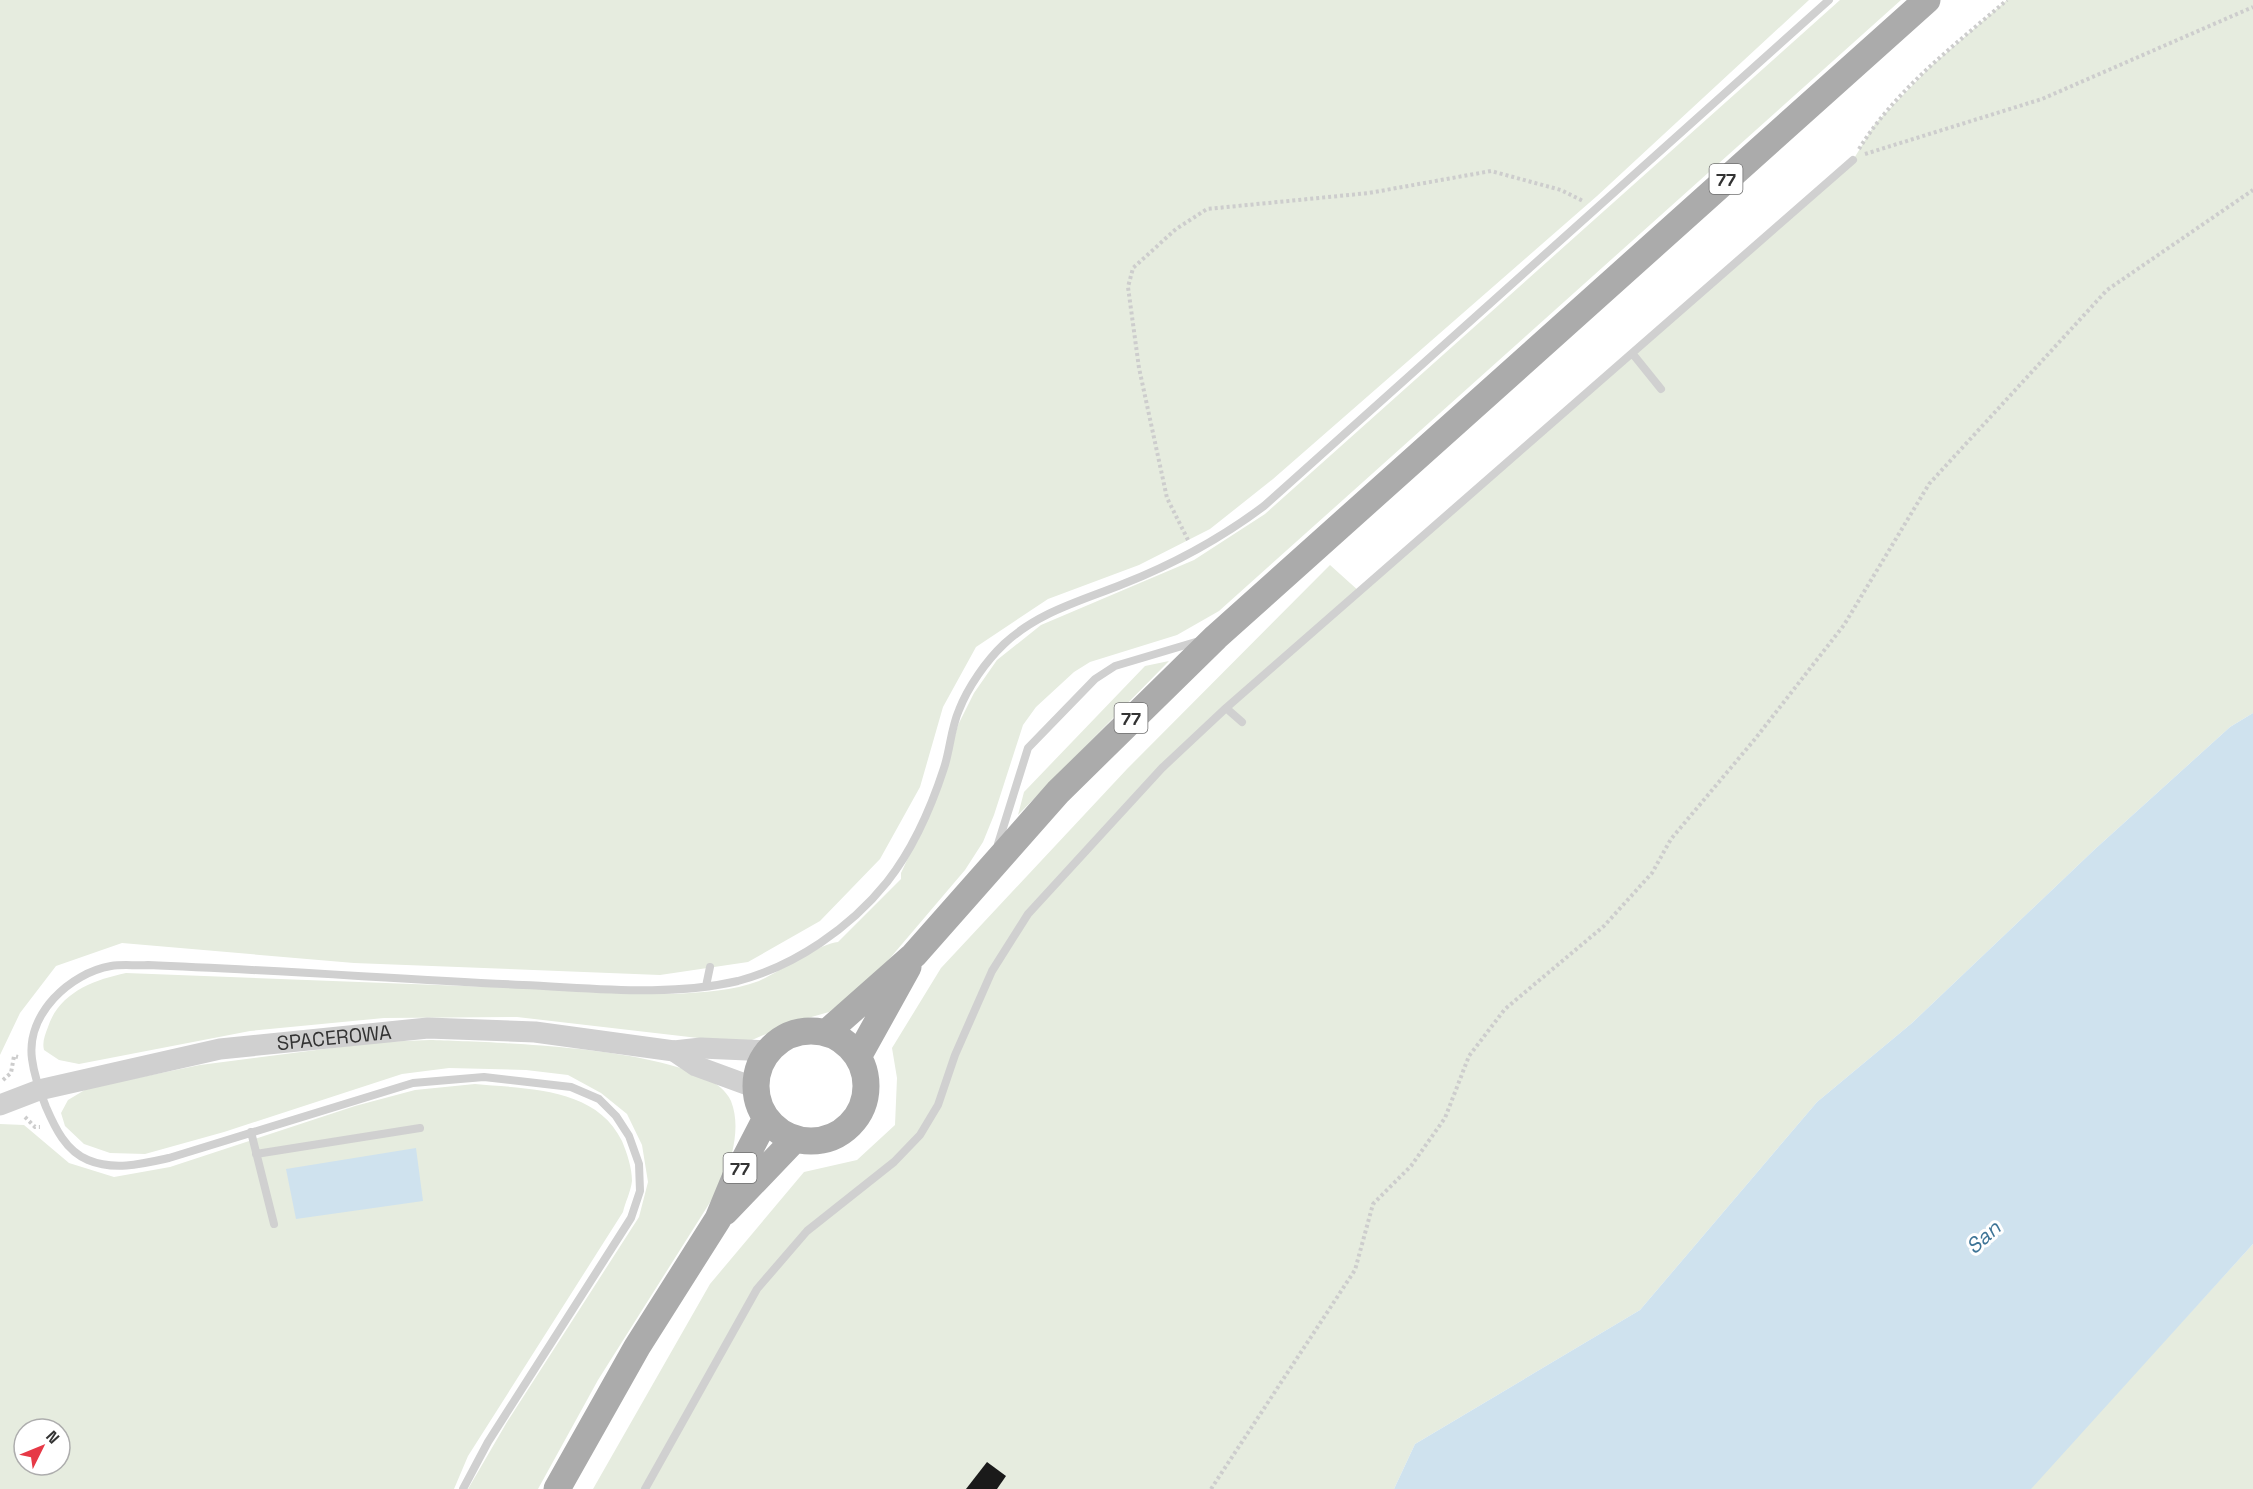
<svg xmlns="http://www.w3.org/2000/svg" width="2253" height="1489" font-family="'Space Grotesk',sans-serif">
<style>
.green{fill:#e6ecdf;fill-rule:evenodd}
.water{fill:#cfe2ee}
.building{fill:#1a1a1a}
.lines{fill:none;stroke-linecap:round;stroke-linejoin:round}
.path{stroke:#cdcdcd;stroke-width:4;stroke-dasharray:3 3;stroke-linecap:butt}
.service{stroke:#d0d0d0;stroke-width:8}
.tertiary{stroke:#d0d0d0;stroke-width:21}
.primary{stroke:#ababab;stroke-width:27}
.labels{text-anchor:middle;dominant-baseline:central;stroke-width:6;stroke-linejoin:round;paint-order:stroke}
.shield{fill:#fff;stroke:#707070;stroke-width:1.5}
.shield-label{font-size:18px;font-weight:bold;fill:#333}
.street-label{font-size:20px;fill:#333;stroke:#fff}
.water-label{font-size:21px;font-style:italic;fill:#3f7597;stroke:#fff}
</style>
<rect width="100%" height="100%" fill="#fff"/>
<path class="green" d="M0,0H1809L1597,196L1273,479L1210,529L1139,565L1048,599L976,647L943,707L920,787L880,859L820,921L748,962L660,975L354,963L122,943L56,966L20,1013L0,1055Z
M1840,0H1901L1219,611L1177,635L1090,662L1074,672L1036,707L1023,725L994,815L983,842L965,870L874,977L829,1012L794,1022L752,1040L724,1041L517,1017L384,1018L250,1031L79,1064L59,1060L44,1050C42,1042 45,1035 48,1027C59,993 93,980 126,973L676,994C703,992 733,991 759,981C779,972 821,943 838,942L901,879V873L939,792L958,725L974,693L997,660L1041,625L1194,560L1265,514Z
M2007,0H2253V713L2230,727L2094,850L1912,1023L1817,1102L1640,1310L1415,1444L1394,1489H593L710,1284L804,1172L857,1160L895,1125L897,1078L892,1048L941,968L1127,769L1330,565L1360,592L1853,160L1875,124L1930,67Z
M1169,661L1018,815L1024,792L1145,666Z
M430,1040C484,1042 709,1046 731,1101C741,1127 732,1153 726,1177L598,1380L538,1489H468L507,1422L639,1217L648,1182L642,1145L627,1114L601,1093L568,1075L526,1070L449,1068L402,1074L224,1132L145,1154L110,1153L84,1144L65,1126L61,1113L68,1100L88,1088L200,1065L379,1042Z
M475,1084C527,1089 596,1087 622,1141C627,1153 632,1168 632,1181C631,1191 625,1203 623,1212L468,1456L454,1489H0V1124L24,1125L69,1163L114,1177L170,1167L355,1106L415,1090ZM24,1429H60V1465H24Z
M2253,1244V1489H2029Z"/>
<path class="water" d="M2253,713V1244L2031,1489H1394L1415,1444L1640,1310L1817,1102L1912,1023L2094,850L2230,727Z
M416,1148L423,1201L296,1219L286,1169Z"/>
<path class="building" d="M987,1462L1006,1476L997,1489H966Z"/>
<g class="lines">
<path class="path" d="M1859,149C1896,89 1955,45 2007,0
M1865,154L2042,99L2253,7
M1188,540L1167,498L1139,368L1128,287L1133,268L1176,229L1207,209L1369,193L1491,171L1561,190L1583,201
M3,1080L11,1073L14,1056L18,1057
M25,1117L35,1127H40
M1211,1489L1355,1270L1373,1204L1411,1166L1445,1118L1469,1056L1505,1009L1604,926L1652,873L1671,839L1755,739L1844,625L1929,484L2107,290L2253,190"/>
<path class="service" d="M1632,353L1661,389
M1226,708L1242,722
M998,844L1028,748L1095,679L1115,666L1199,641
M706,986L710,967
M251,1132L274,1224
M256,1154L420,1128
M463,1489L488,1442L631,1218L640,1191L639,1164L629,1136L616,1116L599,1099L571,1087L484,1077L413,1083L169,1158C142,1164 114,1171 88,1160C66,1151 55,1128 46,1107C40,1092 34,1075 32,1059C26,1014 70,973 111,966C123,964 136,966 148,965C273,970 398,979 523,985C594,988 669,997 738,981C795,966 850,928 887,882C913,849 931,808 944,768C950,750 951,728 959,710C968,687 986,661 1004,644C1038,612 1081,601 1123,584C1174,564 1220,539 1264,506L1829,0
M645,1489L757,1289L807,1231L894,1162L920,1135L938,1105L955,1055L992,971L1028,914L1162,768L1226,708L1853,160"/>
<g class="tertiary">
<path d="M674,1051L696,1066L756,1088"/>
<path id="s1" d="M0,1105L39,1090L220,1049L428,1028L535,1032L674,1051L701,1048L768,1051"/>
</g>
<path class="primary" d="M756 1086a55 55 0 1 1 110 0a55 55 0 1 1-110 0Z
M826,1033L914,955L1058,792L1216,637L1927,0
M858,1057L908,967
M725,1212L795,1139
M557,1489L637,1347L718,1219L735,1178L766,1118"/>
</g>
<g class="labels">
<g class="shield">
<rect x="1709.5" y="164" width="33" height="30" rx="4.5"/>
<rect x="1114.5" y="703" width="33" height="30" rx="4.5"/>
<rect x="723.5" y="1153" width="33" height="30" rx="4.5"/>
</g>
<g class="shield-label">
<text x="1726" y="179">77</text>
<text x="1131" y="718">77</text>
<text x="740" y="1168">77</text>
</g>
<g class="street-label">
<text stroke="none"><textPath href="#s1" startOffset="342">SPACEROWA</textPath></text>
</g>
<g class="water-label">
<text transform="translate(1983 1237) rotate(-42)">San</text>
</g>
</g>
<g transform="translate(42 1447) rotate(47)"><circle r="28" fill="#ffffff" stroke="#adadad" stroke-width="1.5"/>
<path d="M0-4.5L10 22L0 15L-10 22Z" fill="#e63946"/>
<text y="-9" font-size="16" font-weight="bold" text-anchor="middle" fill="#333333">N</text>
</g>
</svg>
